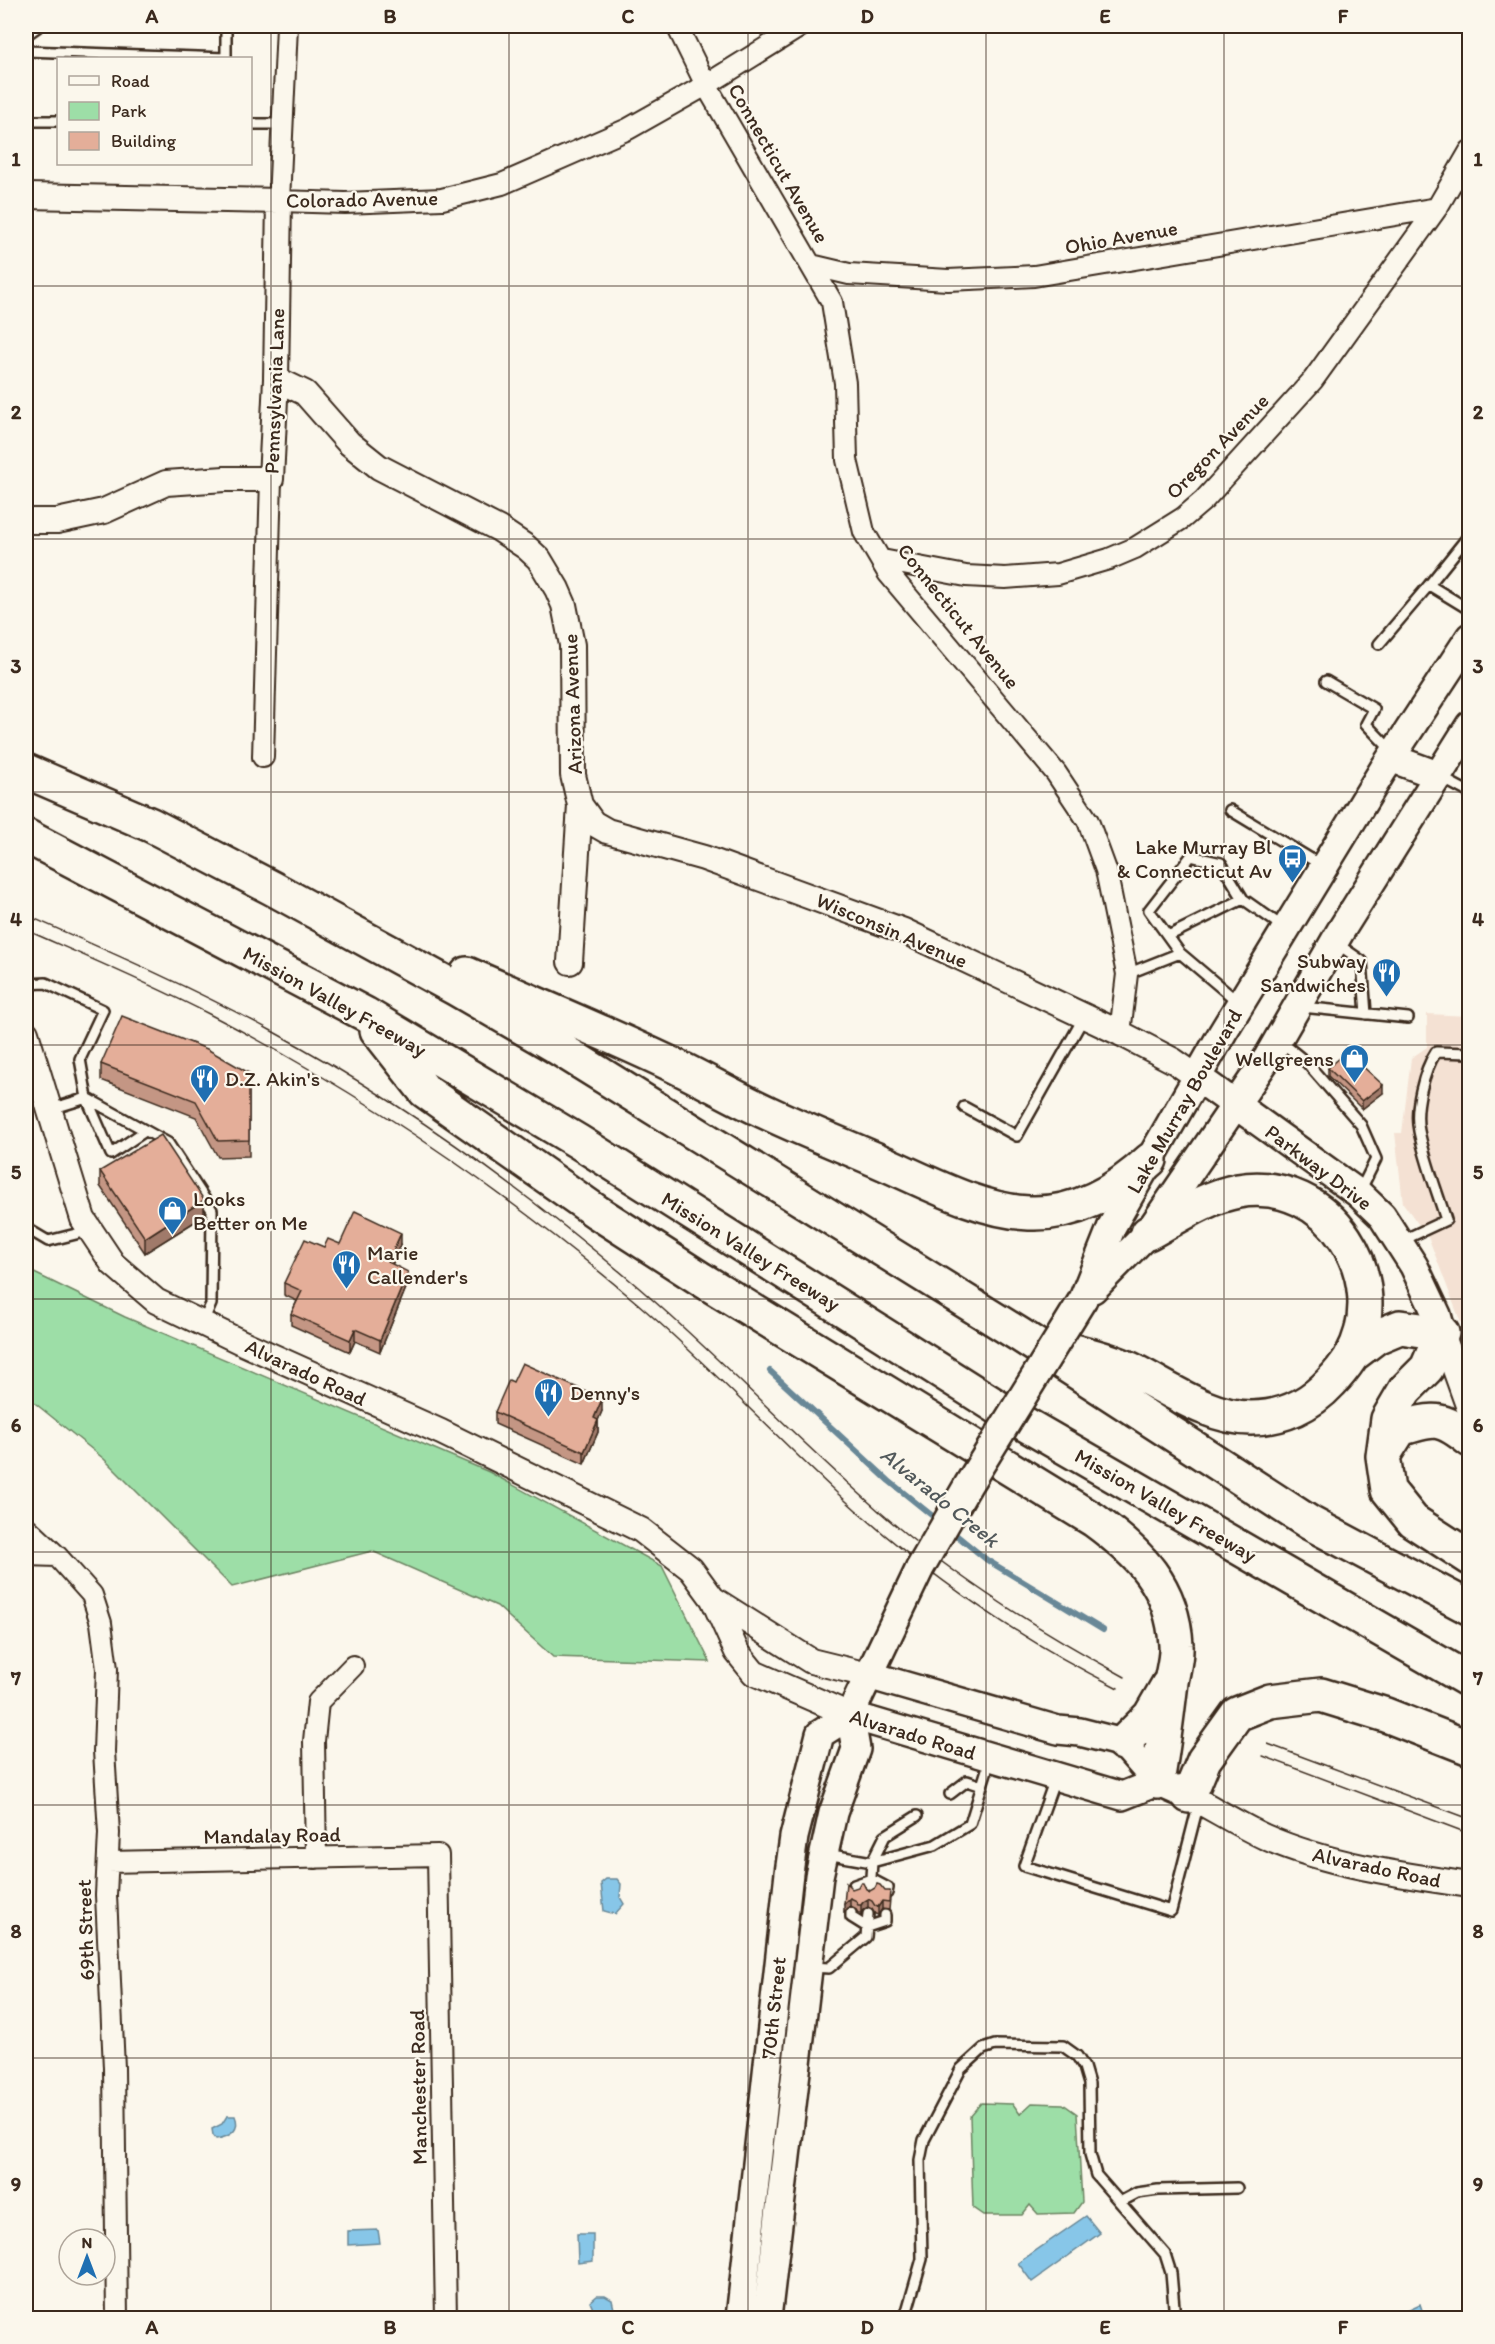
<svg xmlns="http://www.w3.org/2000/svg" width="1495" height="2344" font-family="Itim,sans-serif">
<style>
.built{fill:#f4e1d3}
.green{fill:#9ddea7;stroke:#6c8462;stroke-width:1.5}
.water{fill:#87c6e8;stroke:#698897;stroke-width:1.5}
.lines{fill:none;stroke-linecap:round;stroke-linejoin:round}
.stream{stroke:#698897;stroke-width:6}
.service-casing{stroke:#3b2a1e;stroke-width:14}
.minor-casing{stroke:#3b2a1e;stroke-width:24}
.tertiary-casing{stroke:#3b2a1e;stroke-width:28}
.secondary-casing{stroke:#3b2a1e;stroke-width:32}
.motorway-casing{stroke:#3b2a1e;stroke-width:38}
.service{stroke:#fbf7ec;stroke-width:9}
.minor{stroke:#fbf7ec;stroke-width:20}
.tertiary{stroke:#fbf7ec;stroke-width:24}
.secondary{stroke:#fbf7ec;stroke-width:27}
.motorway{stroke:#fbf7ec;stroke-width:33}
.tram{stroke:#3b2a1e;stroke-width:1.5}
.secondary-bridge-casing{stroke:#3b2a1e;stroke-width:32;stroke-linecap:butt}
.secondary-bridge{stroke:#fbf7ec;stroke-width:27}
.wall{fill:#c49684;stroke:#3b2a1e;stroke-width:1.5}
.shaded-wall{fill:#a07a6b;stroke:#3b2a1e;stroke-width:1.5}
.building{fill:#e4ae99;stroke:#3b2a1e;stroke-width:1.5}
.grid{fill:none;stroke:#3b2a1e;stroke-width:1.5;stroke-opacity:0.55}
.labels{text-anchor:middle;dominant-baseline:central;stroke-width:4.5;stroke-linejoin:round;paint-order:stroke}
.street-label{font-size:21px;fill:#3b2a1e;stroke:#fbf7ec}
.poi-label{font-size:21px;fill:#3b2a1e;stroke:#fbf7ec;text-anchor:start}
.water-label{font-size:22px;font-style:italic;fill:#52595b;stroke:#fbf7ec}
.neatline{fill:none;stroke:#3b2a1e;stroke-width:2}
.grid-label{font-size:20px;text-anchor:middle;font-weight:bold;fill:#3b2a1e}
</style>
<rect width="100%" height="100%" fill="#fbf7ec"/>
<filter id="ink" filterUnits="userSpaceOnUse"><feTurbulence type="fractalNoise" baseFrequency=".0167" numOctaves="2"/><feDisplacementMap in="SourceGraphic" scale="12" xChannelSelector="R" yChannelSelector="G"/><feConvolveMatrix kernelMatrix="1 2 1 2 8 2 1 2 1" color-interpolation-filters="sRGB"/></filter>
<g filter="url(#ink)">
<path class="built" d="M1427,1014L1469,1016V1344L1429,1239L1403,1203L1395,1133H1402L1411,1058L1427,1047Z"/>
<path class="green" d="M26,1269L125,1317L489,1472L662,1566L710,1662L553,1657L497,1606L372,1551L232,1587L104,1459L26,1396Z
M981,2103L1013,2104L1020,2114L1032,2103L1063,2104L1077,2114L1082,2202L1074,2213L1038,2214L1030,2205L1022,2215H983L973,2208L970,2116Z"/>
<path class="water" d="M606,1879H617L621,1884L620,1897L624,1904L615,1914L604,1911L601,1883Z
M227,2116H235C241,2131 229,2137 216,2139L213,2135L212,2129L222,2124Z
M1086,2216L1100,2233L1032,2282L1018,2263Z
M378,2230L380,2243L348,2245V2231Z
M577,2234H593V2261L578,2263Z
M597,2296H605L612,2300L614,2309L612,2316L607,2318H597L590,2302Z
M1420,2304L1423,2313L1430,2318H1406L1405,2311Z"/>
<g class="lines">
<path class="stream" d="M770,1371L889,1481L940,1522
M950,1530L987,1560L1103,1630"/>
<defs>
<path id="service" d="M26,35L39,26
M26,51L226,58
M226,58V26
M26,121H58
M250,124H283
M1429,585L1470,534
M1379,644L1429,585L1470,610
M1326,681L1374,709L1366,724L1392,751
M1440,777L1470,793
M1230,810L1321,865
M1168,936L1243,899
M1336,943L1362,961L1366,1014
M1180,953L1149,910L1191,856L1221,863L1243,899L1283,927
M1127,974L1180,953L1238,1002
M26,984L46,983L103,1010L80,1059L87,1098L51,1109
M1302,1007L1408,1018
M1280,1041L1307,1063L1361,1125L1376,1159L1360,1191
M87,1098L168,1143L212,1210L211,1304L203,1322
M87,1099L111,1154L145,1131
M964,1107L1017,1136L1084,1017
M26,1228L48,1241L88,1231
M1401,1241L1446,1220C1437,1191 1425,1161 1419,1131C1414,1109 1424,1070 1436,1052L1470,1053
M1055,1779L1024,1866L1171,1911L1199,1802
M950,1794L967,1781L982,1786
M826,1854L872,1862L935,1845L970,1824L990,1760
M853,1890L854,1885L871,1879L888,1888L887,1893
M870,1892L872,1862L885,1836L917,1816
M851,1913V1917L867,1927L885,1921V1915
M810,1967L829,1968L866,1937L868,1914
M1120,2202L1137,2193L1158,2190L1237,2188
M905,2318L922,2259L920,2160L924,2140L961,2069L983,2049L995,2045L1063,2046L1077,2056L1084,2067L1089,2084L1090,2154L1096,2175L1165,2254L1171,2273L1175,2318"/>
<path id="minor" d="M287,26L279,201L345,203L442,199L502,184L628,129L706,85L801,26
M677,26L706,85L832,302L845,383L847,460L864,532L888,573L1056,773L1088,821L1106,870L1127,974L1120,1033
M811,265L849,274L948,280L1034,276L1437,208
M882,560L966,576L1005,578L1058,574L1109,559L1135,548L1183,518L1204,500L1313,380L1437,208L1470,151
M263,757L271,479
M26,1527L57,1556L92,1595L101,1623L107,1669L104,1751L109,1833L106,1895L114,2068L117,2318
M26,1555L57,1556
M316,1858L314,1741L318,1702L353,1666
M108,1862L438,1855L446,2318"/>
<path id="tertiary" d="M26,196L279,201L276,379L271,479H225L166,483L104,511L57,521H26
M276,379L305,393L349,443L379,467L499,529L526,547L539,559L557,589L564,605L572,645L573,775L580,805L570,962
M580,805L593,823L607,831L704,858L904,931L1120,1033L1174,1061L1197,1077
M26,1033L83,1219L113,1264L156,1301L243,1343L441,1432L641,1530L691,1569L713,1599L737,1652L754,1673L850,1715
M1442,1333L1470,1411
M713,1599L811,1661L868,1675
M1189,1796C1214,1809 1239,1825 1265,1837C1329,1865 1401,1875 1470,1885"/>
<path id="secondary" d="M1391,758L1437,775
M1197,1077L1358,1193L1382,1216L1414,1266L1437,1315L1442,1333
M1093,1289L1148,1233L1268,1057L1340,932L1470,725
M1083,1299L1112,1226L1223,1032L1383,770L1470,637
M868,1675L1058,1730L1080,1732L1123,1743L1157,1782L1189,1796
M850,1715L1122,1796L1157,1782
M740,2318L789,1873L794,1837L820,1734L850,1715L920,1568
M767,2318L819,1876L833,1813L856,1749L850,1715"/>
<path id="motorway" d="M26,771L151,825L272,888L455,988L555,1046L1020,1335L1310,1523L1470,1608
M26,836L365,1014L579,1142L1018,1420L1470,1681
M467,974C535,1004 604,1032 671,1064C703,1079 735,1098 768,1113C802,1129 837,1143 872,1158C920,1178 977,1211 1029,1213C1076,1215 1117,1191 1150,1160
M377,1030L425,1091L597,1212L701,1279L1094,1520C1139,1553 1173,1586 1176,1645C1177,1657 1173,1670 1171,1682C1167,1716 1163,1749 1157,1782
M1056,1346C1080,1353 1107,1358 1130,1369C1167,1387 1208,1418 1251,1418C1282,1418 1310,1405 1331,1382C1338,1375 1345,1366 1351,1357C1395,1279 1329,1175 1238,1191C1205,1197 1176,1218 1148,1233
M1351,1356L1376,1337L1400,1327L1442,1333L1427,1368L1405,1390L1388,1419L1383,1456L1388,1490L1413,1521L1470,1558
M1383,1456L1400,1429C1434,1418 1440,1416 1470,1440
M1123,1743L1150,1716L1168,1685
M1189,1796L1204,1760L1237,1714L1270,1701L1321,1695L1386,1715L1470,1748"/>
</defs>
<use href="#service" class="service-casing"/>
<use href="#minor" class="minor-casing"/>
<use href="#tertiary" class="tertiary-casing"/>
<use href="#secondary" class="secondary-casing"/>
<use href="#motorway" class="motorway-casing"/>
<use href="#service" class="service"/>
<use href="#minor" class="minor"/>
<use href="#tertiary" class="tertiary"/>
<use href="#secondary" class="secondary"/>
<use href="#motorway" class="motorway"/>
<path class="tram" d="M26,915C108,951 191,987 270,1030C399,1100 519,1186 631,1281C722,1358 803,1447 894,1524C965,1584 1044,1633 1125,1677
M26,930C87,957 149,983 209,1014C363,1093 505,1191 637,1303C707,1363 770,1431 837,1493C921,1570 1017,1638 1118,1688
M1268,1744L1470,1819
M1263,1756L1470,1834"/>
<defs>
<path id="secondary-bridge" d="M920,1568L968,1485L1083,1299"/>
</defs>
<use href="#secondary-bridge" class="secondary-bridge-casing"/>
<use href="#secondary-bridge" class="secondary-bridge"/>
</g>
<path class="wall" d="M101,1064L249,1073V1156L218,1157L196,1117L101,1080Z
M1328,1068L1383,1093L1362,1109L1328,1076Z
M100,1171L204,1216L145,1253L100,1186Z
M340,1244H401L392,1265L408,1283L380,1352L355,1341L350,1352L291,1325V1314L297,1301L284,1295V1283L324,1247Z
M513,1382L602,1411L598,1420V1432L584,1464L495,1424V1412Z
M852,1889H866L890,1899L889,1910L882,1909L878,1915L875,1914L872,1909L868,1907L863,1910L861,1913H858L855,1908L850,1906L844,1912Z"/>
<path class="shaded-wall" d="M1383,1085V1093L1362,1109V1101Z
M204,1200V1216L145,1253V1238Z
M401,1233V1244L388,1274V1262Z
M408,1272V1283L380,1352V1340Z
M355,1329V1341L350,1352V1340Z
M602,1399V1411L594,1430V1418Z
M598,1420V1432L584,1464V1452Z
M850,1898V1906L844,1912V1904Z
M868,1899V1907L863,1910L861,1913V1905L863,1902Z
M882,1901V1909L878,1915V1907Z"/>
<path class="building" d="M122,1016L207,1049L249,1073V1140L218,1141L196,1101L101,1064Z
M1347,1052L1383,1085L1362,1101L1328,1068Z
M161,1135L204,1200L145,1238L100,1171Z
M355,1211L401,1233L388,1262L408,1272L380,1340L355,1329L350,1340L291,1314L302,1291L284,1283L305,1239L324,1247L328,1239L340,1244Z
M522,1363L602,1399L594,1418L598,1420L584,1452L495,1412L509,1380L513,1382Z
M846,1883L852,1889L858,1887L860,1883H863L866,1889L870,1891L875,1888L877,1884L880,1885L885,1891H890L889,1902L882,1901L878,1907L875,1906L872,1901L868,1899L863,1902L861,1905H858L855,1900L850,1898L844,1904Z"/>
</g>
<path class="grid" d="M271,26V2318M509,26V2318M748,26V2318M986,26V2318M1224,26V2318M26,286H1470M26,539H1470M26,792H1470M26,1045H1470M26,1299H1470M26,1552H1470M26,1805H1470M26,2058H1470"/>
<defs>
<symbol id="bus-pin" viewBox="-11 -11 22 30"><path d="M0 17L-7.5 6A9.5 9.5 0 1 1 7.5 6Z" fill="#1f6fb2" stroke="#fbf7ec"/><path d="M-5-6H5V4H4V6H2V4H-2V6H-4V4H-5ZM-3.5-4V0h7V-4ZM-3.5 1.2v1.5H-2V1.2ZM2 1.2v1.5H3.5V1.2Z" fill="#fff"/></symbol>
<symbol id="restaurant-pin" viewBox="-11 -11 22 30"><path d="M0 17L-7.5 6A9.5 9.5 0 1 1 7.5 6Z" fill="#1f6fb2" stroke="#fbf7ec"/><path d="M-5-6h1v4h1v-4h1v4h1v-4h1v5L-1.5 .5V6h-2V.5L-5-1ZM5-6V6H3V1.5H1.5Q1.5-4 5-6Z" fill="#fff"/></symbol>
<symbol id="shop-pin" viewBox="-11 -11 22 30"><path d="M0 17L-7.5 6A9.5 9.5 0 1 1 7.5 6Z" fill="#1f6fb2" stroke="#fbf7ec"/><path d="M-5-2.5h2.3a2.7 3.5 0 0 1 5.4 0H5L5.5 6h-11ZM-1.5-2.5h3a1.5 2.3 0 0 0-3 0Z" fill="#fff"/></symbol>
</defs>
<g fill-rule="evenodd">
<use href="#bus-pin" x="1276" y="842" width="33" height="45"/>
<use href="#restaurant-pin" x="1370" y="956" width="33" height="45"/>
<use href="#shop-pin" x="1338" y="1042" width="33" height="45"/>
<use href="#restaurant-pin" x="188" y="1062" width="33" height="45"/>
<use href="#shop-pin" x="156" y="1194" width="33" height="45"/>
<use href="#restaurant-pin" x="330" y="1248" width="33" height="45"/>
<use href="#restaurant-pin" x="532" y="1376" width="33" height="45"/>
</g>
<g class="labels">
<g class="street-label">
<text transform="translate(779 163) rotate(60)">Connecticut Avenue</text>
<text transform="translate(362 199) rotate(-1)">Colorado Avenue</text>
<text transform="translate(1121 237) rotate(-10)">Ohio Avenue</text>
<text transform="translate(274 391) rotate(-88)">Pennsylvania Lane</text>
<text transform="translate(1217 446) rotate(-46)">Oregon Avenue</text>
<text transform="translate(959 616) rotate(51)">Connecticut Avenue</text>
<text transform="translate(572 704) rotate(-92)">Arizona Avenue</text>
<text transform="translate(892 930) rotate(23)">Wisconsin Avenue</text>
<text transform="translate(335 1001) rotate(29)">Mission Valley Freeway</text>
<text transform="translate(1184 1101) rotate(-60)">Lake Murray Boulevard</text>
<text transform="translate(1319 1167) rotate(37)">Parkway Drive</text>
<text transform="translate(751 1251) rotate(32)">Mission Valley Freeway</text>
<text transform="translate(306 1372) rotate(25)">Alvarado Road</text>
<text transform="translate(1166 1505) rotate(30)">Mission Valley Freeway</text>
<text transform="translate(913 1734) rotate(17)">Alvarado Road</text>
<text transform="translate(272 1835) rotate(-1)">Mandalay Road</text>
<text transform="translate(1377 1867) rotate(12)">Alvarado Road</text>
<text transform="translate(85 1930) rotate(-92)">69th Street</text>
<text transform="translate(773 2008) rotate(-84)">70th Street</text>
<text transform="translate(418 2087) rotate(-91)">Manchester Road</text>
</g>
<g class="poi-label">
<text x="1272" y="846" text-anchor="end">Lake Murray Bl<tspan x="1272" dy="24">&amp; Connecticut Av</tspan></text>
<text x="1366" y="960" text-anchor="end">Subway<tspan x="1366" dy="24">Sandwiches</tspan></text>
<text x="1334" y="1058" text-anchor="end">Wellgreens</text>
<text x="225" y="1078">D.Z. Akin's</text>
<text x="193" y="1198">Looks<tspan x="193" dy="24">Better on Me</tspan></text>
<text x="367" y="1252">Marie<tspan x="367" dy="24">Callender's</tspan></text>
<text x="570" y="1392">Denny's</text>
</g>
<g class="water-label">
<text transform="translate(940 1497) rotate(39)">Alvarado Creek</text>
</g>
</g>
<rect width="1495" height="2344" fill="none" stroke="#fbf7ec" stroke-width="66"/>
<rect x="57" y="57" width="195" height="108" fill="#fbf7ec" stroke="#aea59a" stroke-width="1.5"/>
<rect x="69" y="76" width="30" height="9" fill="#fbf7ec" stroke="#aea59a" stroke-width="1.5"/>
<text x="111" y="87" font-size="18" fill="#3b2a1e">Road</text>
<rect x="69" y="102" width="30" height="18" fill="#9ddea7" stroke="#aea59a" stroke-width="1.5"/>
<text x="111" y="117" font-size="18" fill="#3b2a1e">Park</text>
<rect x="69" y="132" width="30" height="18" fill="#e4ae99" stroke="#aea59a" stroke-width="1.5"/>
<text x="111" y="147" font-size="18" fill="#3b2a1e">Building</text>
<g transform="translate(87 2257)"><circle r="28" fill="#fbf7ec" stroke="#aea59a" stroke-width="1.5"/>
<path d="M0-4.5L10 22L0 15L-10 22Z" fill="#1f6fb2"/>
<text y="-9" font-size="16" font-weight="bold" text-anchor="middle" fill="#3b2a1e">N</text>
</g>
<rect x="33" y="33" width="1429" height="2278" class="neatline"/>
<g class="grid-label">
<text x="152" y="23">A</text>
<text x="390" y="23">B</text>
<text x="628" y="23">C</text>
<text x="867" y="23">D</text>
<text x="1105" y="23">E</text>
<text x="1343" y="23">F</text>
<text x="16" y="166">1</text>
<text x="1478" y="166">1</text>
<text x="16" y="419">2</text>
<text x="1478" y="419">2</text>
<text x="16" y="673">3</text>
<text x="1478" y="673">3</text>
<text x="16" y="926">4</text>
<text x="1478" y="926">4</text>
<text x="16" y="1179">5</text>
<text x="1478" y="1179">5</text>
<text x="16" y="1432">6</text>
<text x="1478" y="1432">6</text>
<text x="16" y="1685">7</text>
<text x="1478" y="1685">7</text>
<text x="16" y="1938">8</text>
<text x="1478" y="1938">8</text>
<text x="16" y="2191">9</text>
<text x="1478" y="2191">9</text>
<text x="152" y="2334">A</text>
<text x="390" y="2334">B</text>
<text x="628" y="2334">C</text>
<text x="867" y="2334">D</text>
<text x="1105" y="2334">E</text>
<text x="1343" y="2334">F</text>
</g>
</svg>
